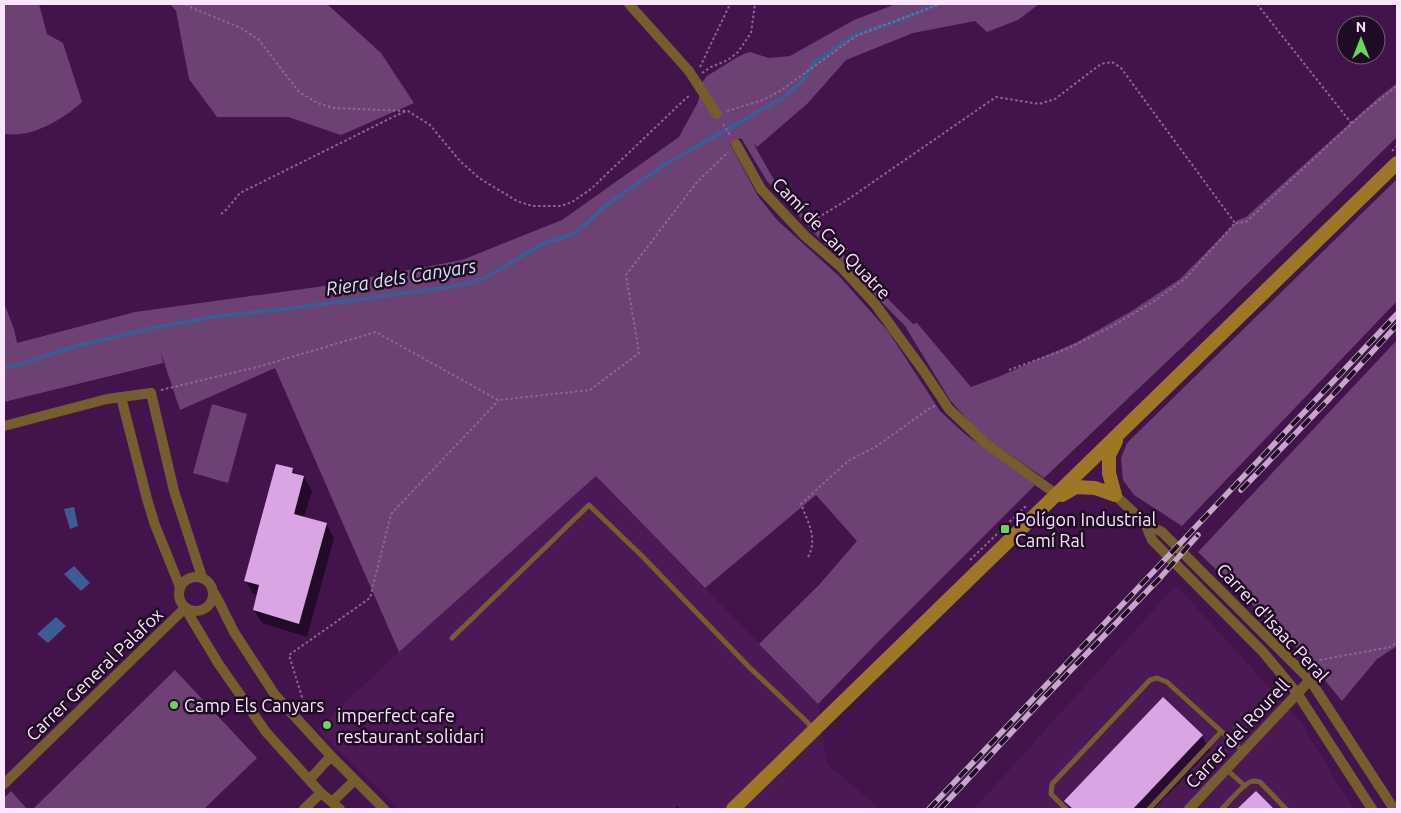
<svg xmlns="http://www.w3.org/2000/svg" width="1401" height="813" font-family="Ubuntu,sans-serif">
<style>
.built{fill:#4d1856}
.green{fill:#6d4174}
.water{fill:#3e5c94}
.shadow{fill:#0007}
.lines{fill:none;stroke-linecap:round;stroke-linejoin:round}
.stream{stroke:#3e5c94;stroke-width:4}
.building{fill:#dba4e4}
.path{stroke:#8c6792;stroke-width:2;stroke-dasharray:2.5 2.5;stroke-linecap:butt}
.lane{stroke:#755d2f;stroke-width:5}
.street{stroke:#755d2f;stroke-width:10}
.secondary{stroke:#9d7626;stroke-width:14}
.rail-casing{stroke:#c5a7c9;stroke-width:5.5}
.rail{stroke:#1f0b23;stroke-width:4;stroke-dasharray:11;stroke-linecap:butt}
.poi-dot{fill:#6cd362;stroke:#1f0b23;stroke-width:2}
.labels{text-anchor:middle;dominant-baseline:central;stroke-width:5;stroke-linejoin:round;paint-order:stroke}
.street-label{font-size:18px;fill:#fce5ff;stroke:#1f0b23}
.poi-label{font-size:18px;fill:#fce5ff;stroke:#1f0b23;text-anchor:start}
.water-label{font-size:19px;font-style:italic;fill:#d8e1f2;stroke:#1f0b23}
</style>
<rect width="100%" height="100%" fill="#43144b"/>
<path class="built" d="M596,476L818,704L827,764L880,809H400L325,738L318,728L399,652Z
M1176,585L1301,722L1353,809H974Z"/>
<path class="green" d="M4,4H39L47,34L63,43L82,102C67,116 41,132 20,134C15,135 9,134 4,134Z
M170,4H327L381,53L414,103L341,135L288,117H217L189,79L176,11Z
M896,4H1039L1018,20L987,32L975,21L913,33L846,60L808,103L757,147L753,143L781,192L913,324L917,323L971,387L998,377L1077,342L1130,312L1180,279L1238,220L1246,217L1378,98L1397,83V137L1195,335L1044,478L980,434L950,400L905,326L816,235L767,181L741,138L730,144L758,196L777,220L839,276L888,331L940,411L965,434L1035,485L878,642L818,704L759,644L819,585L857,541L816,495L705,588L596,476L399,652L275,368L180,410L161,353L163,363L4,402V303L14,329L17,343L135,312L324,286L462,260L562,220L679,137L698,102L703,81L707,76L736,58L744,54L750,52L769,58L790,56L854,20Z
M1397,179V301L1182,526L1134,495L1123,480L1121,458L1127,443Z
M1397,340V646L1377,659L1342,701L1305,656L1198,552Z
M212,404L247,414L228,483L193,473Z
M175,670L257,758L204,809H33Z
M11,791L27,809H4V798Z"/>
<path class="water" d="M74,507L78,526L70,529L64,509Z
M74,566L90,583L81,591L64,574Z
M56,617L66,626L48,643L37,634Z"/>
<path class="shadow" d="M293,469L296,475L304,477L312,491L304,518L326,524L334,538L307,637L262,623L254,610L258,596L254,595L246,581Z
M1163,699L1202,736L1210,750L1154,809H1071L1066,801Z
M677,806L681,809H674Z"/>
<g class="lines">
<path class="stream" d="M4,368L21,364L77,346L157,327L218,316L285,309L451,287L484,279L540,245L576,233L606,205L664,165L784,97L800,83L816,61L841,44L856,35L918,13L937,4"/>
</g>
<path class="building" d="M276,464L293,468L292,473L304,476L294,514L327,523L299,624L253,610L259,585L244,581Z
M1163,697L1203,735L1133,809H1073L1064,801Z
M1256,791L1274,809H1237Z"/>
<g class="lines">
<path class="path" d="M186,4L190,7L241,28L259,40L299,92L317,103L334,108L408,111L430,125L460,161L479,178L517,201L532,206H561L572,202L591,189L684,100L690,95
M1257,4L1352,124
M700,67L730,4
M702,73L711,67L728,60L738,52L751,33L755,4
M727,111L763,100L780,91L856,36L940,4
M723,124L730,135
M1392,151L1397,146
M221,214L226,210L240,193L395,116L406,111
M809,223L847,200L996,97L1039,104L1055,99L1101,64L1112,62L1121,68L1235,223
M1009,370L1069,348L1111,327L1156,300L1186,278L1235,223L1246,222L1364,112L1397,86
M161,390L261,366L376,332L498,400L590,390L639,353L626,275L697,182L728,152
M808,557C818,539 808,522 801,504L848,461L877,446L927,410L935,406
M970,560L1026,506
M1315,669L1320,660L1390,647L1397,642
M305,707L289,655L370,598L391,514L498,401"/>
<path class="lane" d="M452,638L589,505L643,557L749,667L806,721L814,730
M1226,769L1245,786
M1066,809L1051,794L1052,784L1150,680L1157,678L1167,682L1243,751
M1149,809L1221,732
M1222,809C1229,802 1243,784 1252,781C1255,781 1257,781 1260,782L1286,809"/>
<path class="street" d="M629,4L689,71L717,114
M736,144L761,189L805,236L842,268L875,304L923,370L949,409L985,443L1056,494
M121,397L147,499L155,525L180,587
M4,426L107,399L151,393L174,491L202,577
M1115,495L1145,523L1162,532L1310,680L1394,809
M1145,523L1152,540L1263,652L1297,693L1372,809
M179 594a17 17 0 1 1 34 0a17 17 0 1 1-34 0Z
M214,593L219,602L234,632L275,695L331,756L384,809
M185,608L218,663L266,732L321,793L340,809
M310,779L331,756
M4,784L185,608
M332,802L355,780
M304,809L321,793
M1189,809L1310,680"/>
<path class="secondary" d="M1062,495L1076,487L1095,488L1115,495
M1115,495L1109,473V455L1116,441
M733,809C955,594 1177,379 1397,163"/>
<defs>
<path id="rail" d="M1241,490L1330,398L1397,325
M929,809L1397,314
M940,809L1040,702L1160,578L1198,535"/>
</defs>
<use href="#rail" class="rail-casing"/>
<use href="#rail" class="rail"/>
</g>
<g class="poi-dot">
<rect x="1000" y="524" width="10" height="10" rx="2.5"/>
<circle cx="174" cy="705" r="5"/>
<circle cx="327" cy="725" r="5"/>
</g>
<g class="labels">
<g class="street-label">
<text transform="translate(832 238) rotate(46)">Camí de Can Quatre</text>
<text transform="translate(1273 622) rotate(47)">Carrer d'Isaac Peral</text>
<text transform="translate(94 674) rotate(-44)">Carrer General Palafox</text>
<text transform="translate(1237 733) rotate(-47)">Carrer del Rourell</text>
</g>
<g class="poi-label">
<text x="1015" y="519">Polígon Industrial<tspan x="1015" dy="21">Camí Ral</tspan></text>
<text x="184" y="705">Camp Els Canyars</text>
<text x="337" y="715">imperfect cafe<tspan x="337" dy="21">restaurant solidari</tspan></text>
</g>
<g class="water-label">
<text transform="translate(401 277) rotate(-9)">Riera dels Canyars</text>
</g>
</g>
<rect width="1401" height="813" fill="none" stroke="#fce5ff" stroke-width="10"/>
<g transform="translate(1361 40)"><circle r="24" fill="#1f0b23" stroke="#77627b"/>
<path d="M0-4L9 19L0 12L-9 19Z" fill="#6cd362"/>
<text y="-8" font-size="14" font-weight="bold" text-anchor="middle" fill="#fce5ff">N</text>
</g>
</svg>
